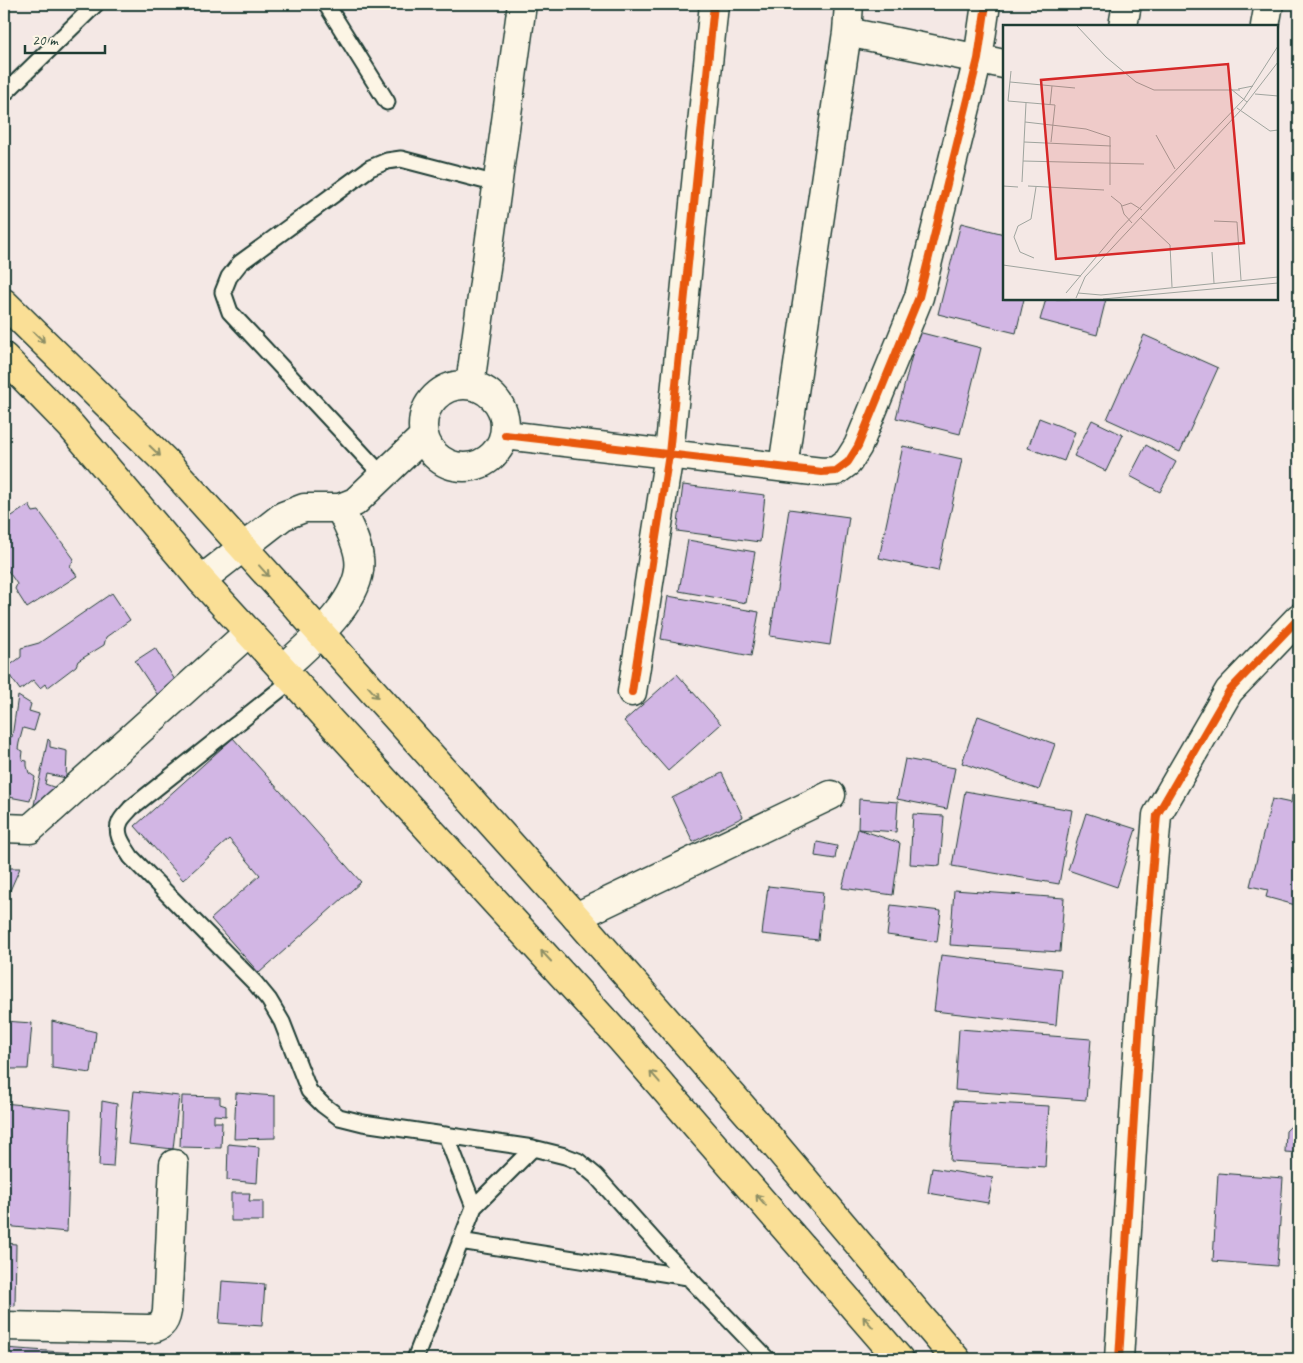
<svg xmlns="http://www.w3.org/2000/svg" width="1303" height="1363" font-family="Caveat,sans-serif">
<style>
.building{fill:#d2b6e4;stroke:#1f3d34}
.lines{fill:none;stroke-linecap:round;stroke-linejoin:round}
.service-casing{stroke:#1f3d34;stroke-width:19}
.minor-casing{stroke:#1f3d34;stroke-width:31}
.tertiary-casing{stroke:#1f3d34;stroke-width:31}
.primary-casing{stroke:#1f3d34;stroke-width:31}
.service{stroke:#fcf5e5;stroke-width:15}
.minor{stroke:#fcf5e5;stroke-width:28}
.tertiary{stroke:#fcf5e5;stroke-width:28}
.primary{stroke:#fadf96;stroke-width:28}
.cycleway-casing{stroke:#fcf5e5;stroke-width:11}
.cycleway{stroke:#e8590c;stroke-width:8}
.oneway{stroke:#8c8e65}
.inset-road{fill:none;stroke:#9fa49e;stroke-width:1}
.view{fill:#d62828;fill-opacity:0.15;stroke:#d62828;stroke-width:2.5}
.inset-edge{fill:none;stroke:#1f3d34;stroke-width:2.5}
</style>
<rect width="100%" height="100%" fill="#f4e8e5"/>
<filter id="ink" filterUnits="userSpaceOnUse"><feTurbulence type="fractalNoise" baseFrequency=".02" numOctaves="2"/><feDisplacementMap in="SourceGraphic" scale="10" xChannelSelector="R" yChannelSelector="G"/><feConvolveMatrix kernelMatrix="1 2 1 2 8 2 1 2 1" color-interpolation-filters="sRGB"/></filter>
<g filter="url(#ink)">
<path class="building" d="M961,223L1004,234V299H1024L1016,333L938,314Z
M1046,299H1106L1097,335L1040,320Z
M918,332L981,348L960,434L896,418Z
M1144,335L1218,368L1180,452L1107,419Z
M1039,418L1075,432L1064,461L1028,448Z
M1092,420L1123,435L1106,471L1074,456Z
M1146,445L1176,462L1160,492L1130,476Z
M903,446L962,459L938,571L879,558Z
M683,485L765,495L760,542L677,531Z
M29,505L33,512L39,511L74,559L70,566L77,576L27,608L15,589L17,584L4,565V521Z
M789,509L849,517L830,645L770,636Z
M688,540L755,552L746,603L679,591Z
M112,593L130,620L106,637L104,645L78,661L76,666L47,688L45,684L40,688L33,680L20,690L5,669L21,657V648L39,643Z
M668,596L759,612L751,656L661,639Z
M155,648L180,688L161,700L135,661Z
M677,674L721,724L668,771L624,721Z
M18,696L31,704L29,711L39,714L34,731L23,728L19,743L18,749L23,751L22,760L27,761V766L29,773L35,777L30,801L4,796V760L6,750L5,741L7,735L12,737Z
M978,716L1055,744L1039,790L962,763Z
M233,738L361,882L259,973L211,919L260,875L229,839L183,880L135,826Z
M48,739L50,741V747L67,751L66,778L47,774L45,784L59,789L55,802L34,805Z
M905,759L955,768L947,809L897,799Z
M722,773L743,817L693,842L672,798Z
M965,791L1072,810L1059,884L952,866Z
M1292,795L1299,797V906L1266,897L1268,890L1250,886L1272,799L1291,803Z
M859,799L898,802L896,832L858,829Z
M1086,813L1136,829L1117,887L1068,870Z
M913,814L944,816L940,866L910,864Z
M858,829L900,843L893,895L842,888Z
M817,842L837,846L835,859L815,856Z
M4,868H20L4,904Z
M768,886L823,892L818,940L762,934Z
M954,890L1064,898L1060,952L950,945Z
M891,905L941,911L937,942L887,935Z
M941,955L1061,969L1056,1025L934,1011Z
M4,1021L32,1023L28,1069H4Z
M52,1021L96,1032L91,1073L52,1068Z
M959,1029L1091,1039L1086,1100L955,1090Z
M134,1091L179,1096L173,1149L128,1144Z
M236,1093L275,1096V1138L234,1139Z
M182,1096L220,1097V1104L226,1106V1116L214,1115V1122H222L221,1148L180,1147Z
M102,1101L117,1104L113,1167L99,1166Z
M954,1101L1049,1106L1045,1167L950,1161Z
M4,1103L71,1110L67,1232L4,1226Z
M1299,1118V1153L1285,1152L1286,1131Z
M228,1144L259,1147L257,1183L227,1180Z
M932,1168L993,1178L988,1203L928,1193Z
M1218,1173L1283,1178L1277,1266L1213,1261Z
M231,1193H250L249,1201H263V1221H231Z
M4,1243L16,1244L15,1306L4,1304Z
M222,1281L265,1284L262,1326L219,1323Z
M4,1348L89,1354V1359H4Z"/>
<g class="lines">
<defs>
<path id="service" d="M326,4L387,102
M4,94L96,4
M383,476L230,312L223,292L229,277L240,263L370,168L387,161L401,159L497,184
M292,680L131,808C128,812 122,817 120,822C114,835 125,847 131,857L255,983L269,1000L282,1022L309,1091L323,1105L339,1117L363,1123L533,1148L565,1156L578,1161L596,1176L665,1253L767,1359
M446,1135L474,1207
M460,1241L688,1277
M415,1359L474,1207L533,1148"/>
<path id="minor" d="M1123,26L1127,4
M1265,26L1269,4
M847,32L1004,64
M470,385L522,4
M423 426a41 41 0 1 1 82 0a41 41 0 1 1-82 0Z
M505,435L822,472L836,471L848,462L858,446L919,297L978,59L986,4
M783,467L847,32L849,4
M201,580L283,516L304,508H340L355,502L424,436
M282,669C309,644 365,599 359,558C357,541 347,524 340,508
M632,692L669,454L714,4
M4,828L30,829L249,632
M576,917L831,795
M4,1326L148,1329C160,1328 165,1324 167,1311L174,1164"/>
<path id="tertiary" d="M1119,1359L1140,1020L1157,815L1229,691L1299,618"/>
<path id="primary" d="M4,303L166,462L242,546L576,917L765,1133L956,1359
M4,357L71,426L201,580L622,1040L899,1359"/>
</defs>
<use href="#service" class="service-casing"/>
<use href="#minor" class="minor-casing"/>
<use href="#tertiary" class="tertiary-casing"/>
<use href="#primary" class="primary-casing"/>
<use href="#service" class="service"/>
<use href="#minor" class="minor"/>
<use href="#tertiary" class="tertiary"/>
<use href="#primary" class="primary"/>
<defs>
<path id="cycleway" d="M505,435L822,472L836,471L848,462L858,446L919,297L978,59L986,4
M632,692L669,454L714,4
M1119,1359L1140,1020L1157,815L1229,691L1299,618"/>
</defs>
<use href="#cycleway" class="cycleway-casing"/>
<use href="#cycleway" class="cycleway"/>
</g>
<defs><path id="oneway-shaft" d="M-6 0H5M1.5-3L5.5 0L1.5 3" fill="none" stroke-width="1.6" stroke-linecap="round" stroke-linejoin="round" transform="scale(1.25)"/></defs>
<g class="oneway">
<use href="#oneway-shaft" transform="translate(39 337) rotate(44)"/>
<use href="#oneway-shaft" transform="translate(155 451) rotate(44)"/>
<use href="#oneway-shaft" transform="translate(264 571) rotate(48)"/>
<use href="#oneway-shaft" transform="translate(373 692) rotate(48)"/>
<use href="#oneway-shaft" transform="translate(546 956) rotate(-133)"/>
<use href="#oneway-shaft" transform="translate(655 1077) rotate(-131)"/>
<use href="#oneway-shaft" transform="translate(761 1200) rotate(-131)"/>
<use href="#oneway-shaft" transform="translate(868 1322) rotate(-131)"/>
</g>
</g>
<g transform="translate(1003 25)">
<rect width="275" height="275" fill="#f4e8e5"/>
<path class="inset-road" d="M74,1L103,32L133,57L151,65H237M8,46L5,76L52,80L48,117M7,57L72,63M228,64L244,77M235,64L250,61M252,69L275,71M47,80L49,61M234,83L267,106L275,105M22,97L83,104L107,112V160M153,110L172,144M21,117L108,121M20,136L141,139M19,157L23,78M0,161L15,162M25,161L101,165M108,171L118,179L121,189L129,198M119,181L128,178L139,185M137,192L167,220L169,262M211,196L234,197L238,255M209,227L211,258M31,233L17,227L11,212L15,201L28,194L33,162M0,240L78,251M63,268L115,206L241,74L275,21M75,268L98,270L275,252M73,273L82,252L238,85L275,37M100,274L275,258"/>
<path class="view" d="M225,39L241,218L53,234L38,55Z"/>
<rect width="275" height="275" class="inset-edge"/>
</g>
<rect width="1303" height="1363" fill="none" stroke="#fcf5e5" stroke-width="20"/>
<rect x="10" y="10" width="1283" height="1343" fill="none" stroke="#1f3d34" stroke-width="2" filter="url(#ink)"/>
<path d="M25 45v8h80v-8" fill="none" stroke="#1f3d34" stroke-width="2.5"/>
<text x="32" y="45" font-size="15" fill="#1f3d34" stroke="#fcf5e5" stroke-width="4" paint-order="stroke">20 m</text>
</svg>
